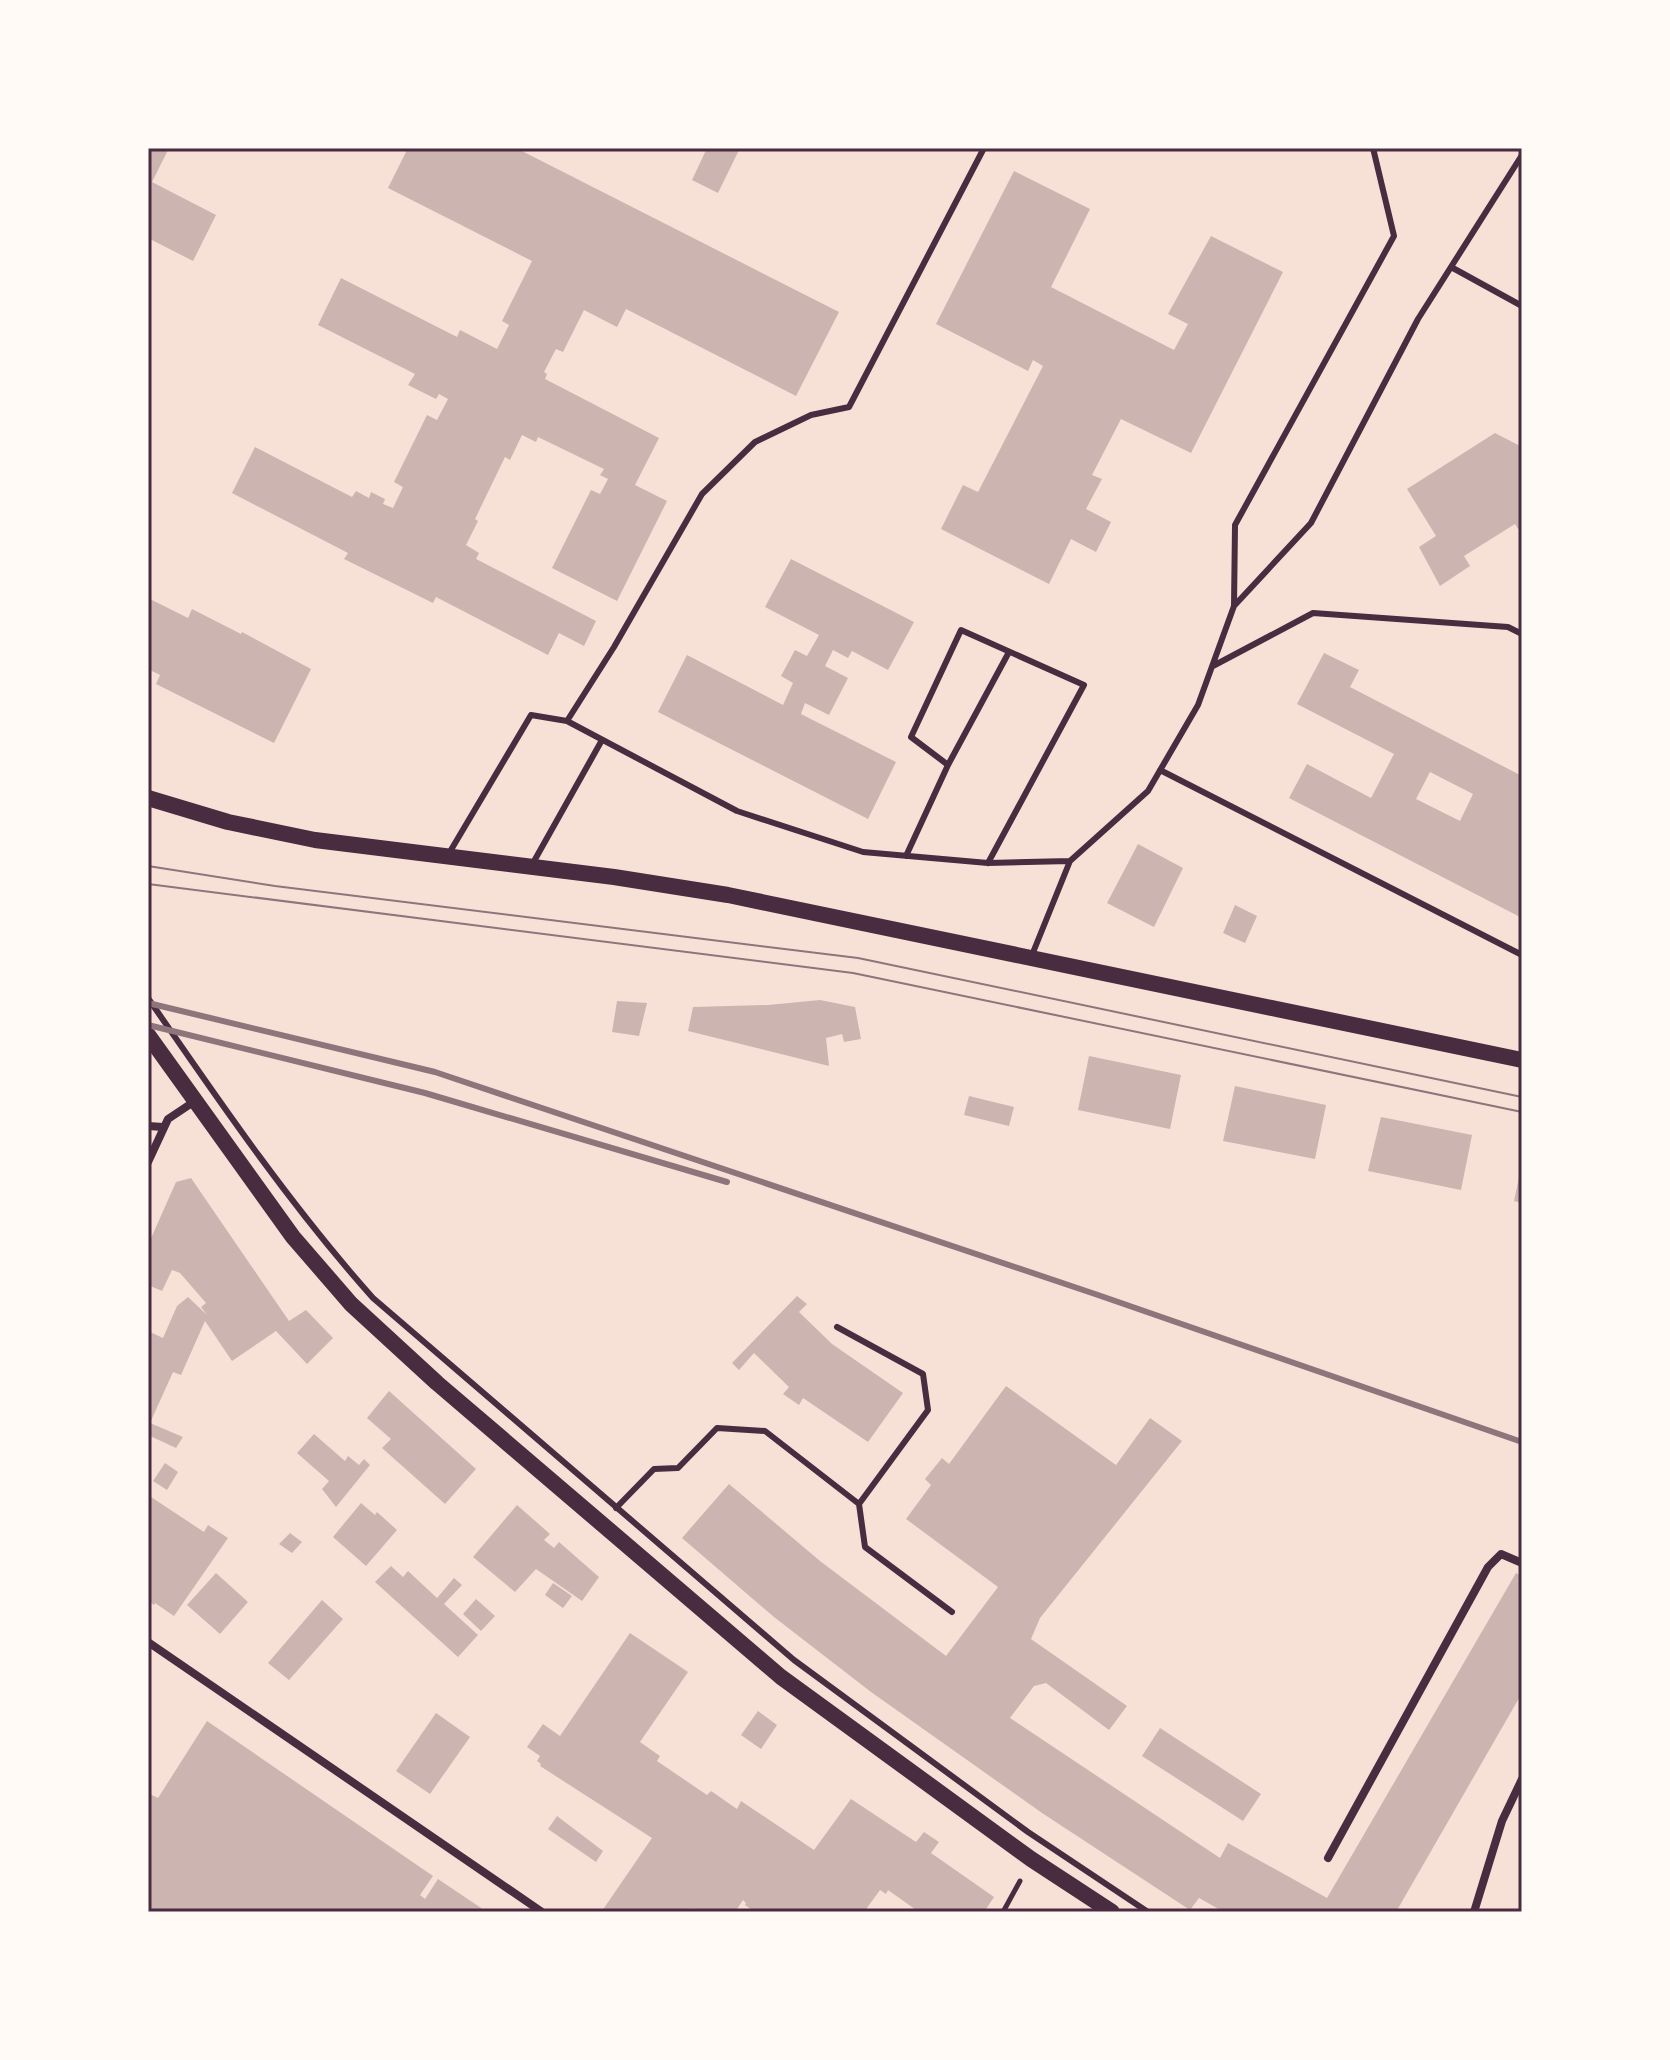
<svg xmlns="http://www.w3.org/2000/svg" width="1670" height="2060" font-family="'IBM Plex Sans',sans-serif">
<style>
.building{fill:#ccb4b1;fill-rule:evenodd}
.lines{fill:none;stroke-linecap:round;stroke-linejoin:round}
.path{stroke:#4a2c40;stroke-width:5}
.service{stroke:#4a2c40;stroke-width:6}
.minor{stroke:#4a2c40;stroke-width:8}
.secondary{stroke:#4a2c40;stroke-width:16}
.tram{stroke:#8f747c;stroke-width:2}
.rail{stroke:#8f747c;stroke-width:6}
.neatline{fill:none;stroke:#4a2c40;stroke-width:3}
</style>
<rect width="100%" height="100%" fill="#f7e1d7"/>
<path class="building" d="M148,148H169L152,182L216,215L193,261L148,238Z
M408,148H516L839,312L796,396L626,309L617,327L584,310L563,352L556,349L544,372L547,374L545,379L659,438L635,485L667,501L617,601L552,568L591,490L600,494L608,479L600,475L604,469L538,437L536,442L522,435L510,460L505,457L475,519L478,521L466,545L479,553L476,559L596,621L584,646L559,633L548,655L436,597L433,603L344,559L348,553L232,493L255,447L352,497L356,491L369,498L371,492L385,499L383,504L393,508L403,487L394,482L427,415L437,420L448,399L439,394L436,399L408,385L415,374L318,325L341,278L457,337L460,330L497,349L509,325L502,321L532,261L388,188Z
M707,148L739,150L718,193L692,180Z
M1014,171L1090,209L1051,287L1174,350L1188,324L1168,314L1211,236L1283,272L1191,453L1121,419L1092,475L1102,479L1086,509L1111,522L1096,552L1071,539L1049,584L941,529L963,485L978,492L1043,366L1033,360L1028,371L936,324Z
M1495,433L1522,447V535L1515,524L1464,556L1470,566L1440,586L1419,547L1436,536L1407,489Z
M791,559L914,622L888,670L852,651L848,658L833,650L825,666L848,678L829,715L805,703L801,714L896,762L868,819L658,712L687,655L783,705L793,683L781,676L795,650L807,656L819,635L765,607Z
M148,598L188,618L192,609L241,634L242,632L311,669L274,743L156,684L160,675L148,669Z
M1324,653L1359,670L1350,687L1522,776V918L1289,798L1307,764L1371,798L1394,754L1297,704ZM1430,772L1473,794L1460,821L1416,799Z
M1138,844L1183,868L1154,927L1107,903Z
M1235,905L1257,916L1245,943L1223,933Z
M820,1000L855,1007L861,1039L844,1042L842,1034L826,1038L829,1066L688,1031L693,1007L768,1005Z
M617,1001L647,1003L639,1036L612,1032Z
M1089,1056L1181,1075L1170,1129L1078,1110Z
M1235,1086L1326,1105L1315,1159L1223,1141Z
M969,1096L1014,1107L1009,1126L964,1115Z
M1381,1117L1472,1135L1461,1190L1368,1171Z
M1521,1168H1522V1203L1514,1201Z
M191,1178L289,1321L306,1310L333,1338L307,1364L276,1331L232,1361L205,1321L181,1375L173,1372L150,1423L183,1437L176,1448L148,1435V1331L163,1338L177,1306L188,1297L207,1315L201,1307L206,1303L180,1273L172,1270L162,1291L148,1285V1245L176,1182Z
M797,1296L807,1304L799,1312L832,1344L903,1393L868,1442L803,1398L799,1405L783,1394L789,1387L754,1353L739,1370L732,1363Z
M1006,1386L1116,1465L1150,1418L1182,1441L1040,1618L1031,1639L1127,1706L1109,1730L1046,1683L1034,1686L1010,1718L1220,1858L1228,1843L1327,1898L1516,1573L1522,1576V1693L1396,1912H1224L1199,1898L1190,1910L1042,1813L871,1692L774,1617L682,1538L729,1484L820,1561L946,1656L998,1587L906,1519L931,1485L925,1479L942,1458L949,1464Z
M389,1391L476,1469L445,1504L382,1448L391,1439L367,1418Z
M314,1434L345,1461L348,1456L359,1465L364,1459L370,1465L336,1507L322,1489L329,1481L297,1453Z
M165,1463L178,1472L167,1490L153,1481Z
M148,1495L204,1532L208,1525L228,1538L174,1616L155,1603L154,1605L148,1601Z
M361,1503L375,1515L377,1512L397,1530L366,1566L333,1537Z
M517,1505L550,1534L544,1540L554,1548L559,1542L599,1577L582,1601L536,1569L515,1592L473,1557Z
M290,1533L302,1542L292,1553L279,1544Z
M391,1566L403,1577L408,1571L437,1598L454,1578L462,1585L444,1604L478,1635L458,1657L375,1582Z
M216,1573L248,1602L220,1634L187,1605Z
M553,1583L572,1596L563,1608L545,1595Z
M476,1599L495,1616L481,1631L463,1614Z
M322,1600L343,1619L289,1680L268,1663Z
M630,1633L688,1672L640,1742L660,1756L657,1761L707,1795L711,1791L737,1809L741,1801L814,1850L851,1799L916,1842L924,1832L939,1842L931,1853L994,1897L984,1912H919L888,1890L886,1894L880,1890L864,1912H755L745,1905L746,1903L743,1900L735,1912H698L693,1908L691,1912L602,1911L652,1838L540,1766L541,1764L537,1761L540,1756L527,1747L543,1724L560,1736Z
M758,1711L777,1725L761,1749L741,1735Z
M436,1713L470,1737L430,1794L396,1771Z
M207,1721L433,1876L420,1895L425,1899L438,1879L487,1912H148V1793L158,1798Z
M1160,1728L1261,1794L1243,1821L1142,1756Z
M557,1816L603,1851L596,1862L548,1829Z"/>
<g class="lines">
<path class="path" d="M1003,1912L1020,1881"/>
<path class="service" d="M1451,267L1522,306
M1234,606L1311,523L1418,319L1522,155
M1213,666L1313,613L1508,627L1522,634
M567,721L614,647L702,494L755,442L811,415L849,407L984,148
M948,765L1009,652
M1160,770L1522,955
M448,855L531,715L567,721L737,811L863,852L988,863L1070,861
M906,856L948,765L911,737L961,630L1084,685L988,863
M533,863L602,740
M1032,955L1070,861L1148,791L1198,705L1234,606L1235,525L1394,236L1373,148
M148,998C219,1101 290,1205 373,1298L794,1660L1028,1832L1148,1912
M859,1504L865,1547L952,1612
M616,1508L654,1469L678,1468L717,1428L765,1431L859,1504L928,1410L923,1374L837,1327"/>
<path class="minor" d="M148,1126L163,1127
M148,1162L168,1119L195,1101
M148,1642L542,1912
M1328,1858L1488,1567L1501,1554L1522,1563
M1474,1912L1502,1821L1522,1779"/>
<path class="secondary" d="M148,798L228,822L315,840L614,877L728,895L1522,1060
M148,1035L293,1237L351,1304L437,1383L781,1677L1031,1859L1112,1912"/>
<path class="tram" d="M148,866L275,886L858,958L1522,1097
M148,884L853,973L1522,1112"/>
<path class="rail" d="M148,1003L435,1072L1098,1295L1522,1442
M148,1025L425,1093L727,1182"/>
</g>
<rect width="1670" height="2060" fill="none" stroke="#fffaf5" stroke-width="300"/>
<rect x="150" y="150" width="1370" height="1760" class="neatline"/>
</svg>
